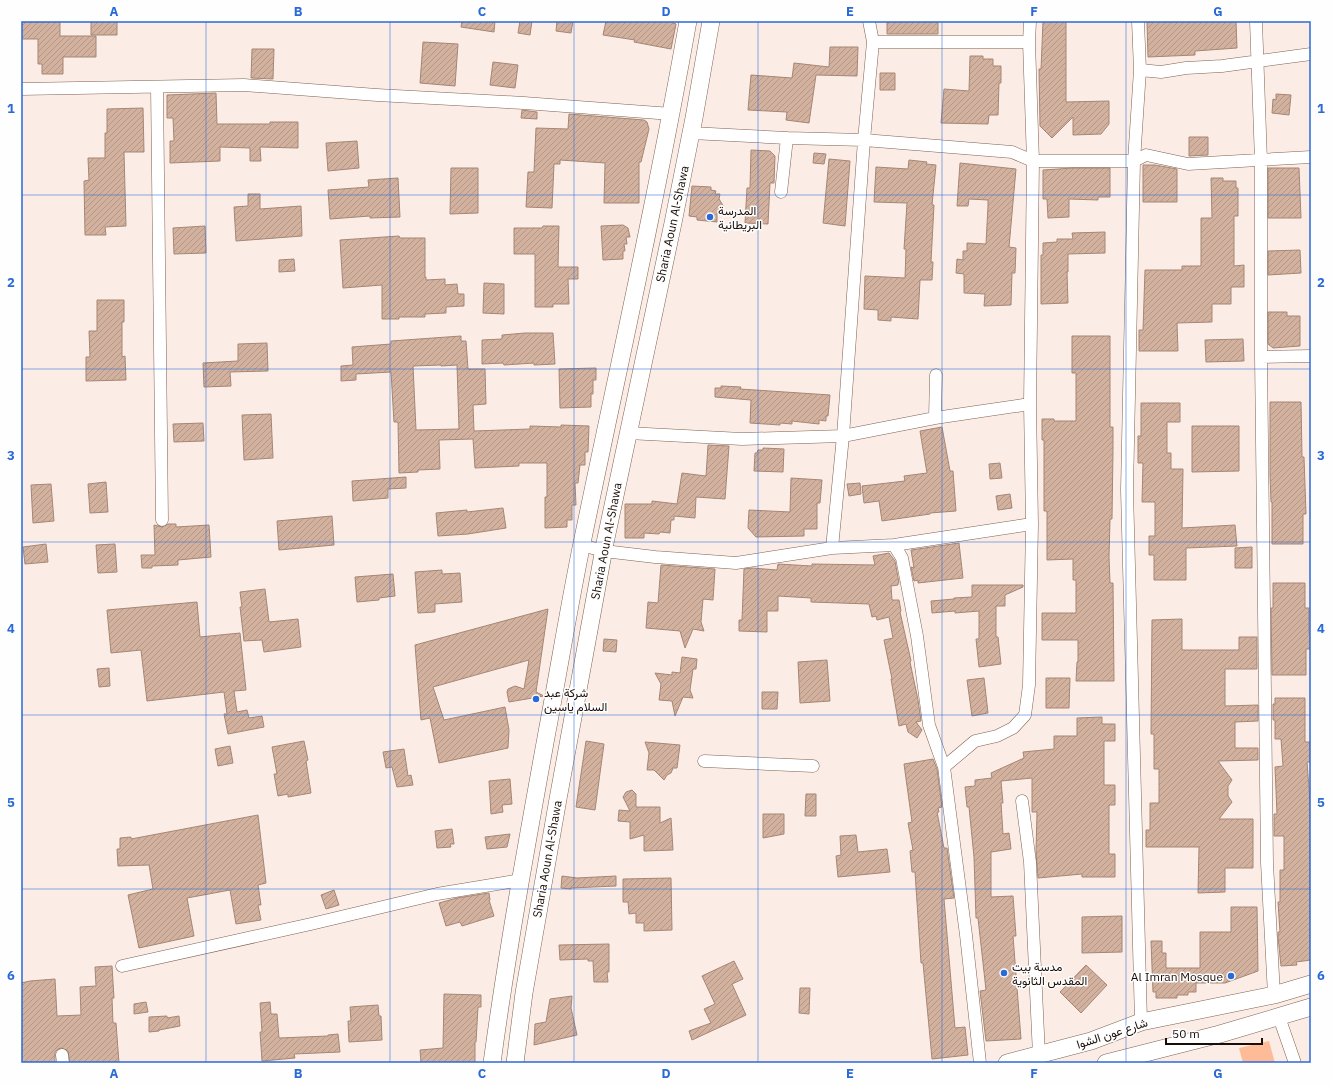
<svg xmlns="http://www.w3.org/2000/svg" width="1332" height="1084" font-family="'IBM Plex Sans',Vazirmatn,sans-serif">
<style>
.park{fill:#fdbc97}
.building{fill:url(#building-hatch);stroke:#a68675;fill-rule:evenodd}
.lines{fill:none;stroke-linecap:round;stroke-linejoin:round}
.minor-casing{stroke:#7f6251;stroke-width:13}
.secondary-casing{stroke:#7f6251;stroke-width:18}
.minor{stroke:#fff;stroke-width:12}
.secondary{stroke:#fff;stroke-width:17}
.grid{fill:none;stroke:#2a6ad7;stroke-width:1;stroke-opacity:0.55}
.poi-dot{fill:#2a6ad7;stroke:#fefefe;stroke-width:1.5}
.labels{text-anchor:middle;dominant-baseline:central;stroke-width:3;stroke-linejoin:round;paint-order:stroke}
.poi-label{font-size:12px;fill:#190d07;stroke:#fefefe;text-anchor:start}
.street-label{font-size:12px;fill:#190d07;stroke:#fefefe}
.neatline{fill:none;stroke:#2a6ad7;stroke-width:1.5}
.grid-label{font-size:13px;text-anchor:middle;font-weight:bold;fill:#2a6ad7}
</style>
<defs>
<pattern id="building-hatch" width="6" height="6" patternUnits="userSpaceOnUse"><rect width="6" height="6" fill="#d2b19e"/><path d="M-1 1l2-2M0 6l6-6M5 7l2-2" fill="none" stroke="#b49787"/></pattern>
</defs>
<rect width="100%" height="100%" fill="#fbede6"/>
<path class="park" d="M1269,1041L1275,1063H1243L1239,1048Z"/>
<path class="building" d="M21,21H60V36H96V57H63V74H42V64H38V39H21Z
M91,21H117V35H91Z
M462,21H495L494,32L461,27Z
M520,21H532L530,35L518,33Z
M557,21H573L571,33L556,31Z
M606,21H673V23L676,24L671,49L634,42L635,40L603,35Z
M887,21H938V34H887Z
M1043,21H1066V102L1109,101V124L1101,134L1073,135V117L1052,138L1040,126L1039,69H1041Z
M1163,21H1236L1237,48L1195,51V55L1148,57L1147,22Z
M423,42L458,44L455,86L420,83Z
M830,47H858L857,76L816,75L809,123L786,120L787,112L748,110L751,75L792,78L794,63L829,67Z
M252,49H274L273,79L251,78Z
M970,56H983V59H993V66H1001V83H999L998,115H989L988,124L941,123L944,89L969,91Z
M493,62L518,65L515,88L490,85Z
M880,73H895V90H880Z
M216,93L217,124H270V122H298V148L260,147L261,161H250V148L220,147V161L170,163V141H174L173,118H167V95Z
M1276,94L1291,95L1289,115L1272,113L1273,99L1276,100Z
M143,108L144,152H124L126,226L105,227L106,235H85L84,181L89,180L88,158H105V133H107V109Z
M522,110L537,112V119L521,118Z
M569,114L644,120L647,122L649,129L641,162H639V203H604L605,163L560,160V164H554L552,208L526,207L528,172H534L536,128L568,129Z
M1189,137H1208V155L1189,156Z
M357,141L359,168L328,171L326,143Z
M751,150L770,151L775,156L774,183H770L768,224L745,223L747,188H750Z
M814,153L826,154L824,164L813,163Z
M829,159L850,161L845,226L823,223Z
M909,160L927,162L926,164L936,165L932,205H934L931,262H933L932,280H920L918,319L891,317V321L878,320V310L864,309L865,276L905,278L906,249H904L907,203L874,202L876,167L908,169Z
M960,163L1016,169L1009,247L1016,248L1015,273H1012L1011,305L984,306L985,294L964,293V274L956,273L957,259L963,260V251H967V243L986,244L988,206V200L969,199L968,206H957Z
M1143,165H1155L1177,169V202H1143Z
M451,168H478V213L450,214Z
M1073,168H1110V197H1098V200L1069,199V217L1048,218L1047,199H1043V170Z
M1268,168H1299L1301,218H1268Z
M398,178L400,217L370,218V216L330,219L328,190L369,187L368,180Z
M1211,178H1223V181H1236V188H1238V216H1234V266L1244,265V287H1231V304H1212V322L1177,323L1178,351H1139V330H1143L1145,270H1182V266H1201V218H1212Z
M692,186L711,187V190L716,191L715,194H720L719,199L724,207L717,214V222L697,220V217L689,216Z
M248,194H260V209L301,206L302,236L236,241L234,207L248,206Z
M623,225L628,228L630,237H626L627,244H624L625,251H623V259L603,260L601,226Z
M205,226L206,253L174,254L173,228Z
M543,226H559L558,267H578V279H568L569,304H553V307H535V254H514V228H542Z
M1105,232V253L1068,254V272H1067L1068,303L1041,304V255H1043V243L1057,242V239H1073L1072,233Z
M399,236L400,238H425V277H426V280L445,279V285L457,284L458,294H464V306L446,307V313L425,314V317H399V319H382V285L343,288L340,240Z
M1300,250L1301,273L1268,275V251Z
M294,259L295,271L279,272V260Z
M484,283L504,284V314L483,313Z
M97,300H124V322H122V357L125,356L126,380L86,381V357H90L89,331H97Z
M1268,312H1287V316H1300V346L1273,348L1268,344Z
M525,333H553L555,364L534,365V363L504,365L503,363L482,364V340L502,339V335Z
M461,336V341H466L468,369H485L486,404L473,405L474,431L530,429V426L561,427V425L589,426L588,452H585V465H580L578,483H575L576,505H572V520H567V527L545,528V497H547V463H519V466L475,468L473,439L439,440L440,469L418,470V472L399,473L398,422H394L391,372L356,374V380L341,381V366L353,365L352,347L391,344V341ZM441,365V366L457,365L459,429L416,430L413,366Z
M1072,336H1110V427H1113V450L1112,519H1110L1109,557L1110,583H1113L1114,681H1076L1077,662H1078V640H1042V613H1076V580H1073V559L1047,560V511H1044V440H1042V419H1054V421H1076V373H1072Z
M1243,339L1244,361L1206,362L1205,340Z
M267,343L268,371L230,372L231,386L204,387L203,363L238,361V344Z
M596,368V380H593V394H591V407L560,408L559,369Z
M721,386L741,387L740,389L830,395L828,416H826V421L819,420V424L792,421V424L780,423V425L750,423L751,400L715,397V388H721Z
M1270,402H1301L1302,457H1304L1306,514H1303V544H1272V502H1271L1270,475Z
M1141,403H1180V422H1167V453H1171V469H1183L1182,528L1235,525L1237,546L1186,548V580H1154V555H1149V536H1155V502H1142L1143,463H1138V436H1141Z
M271,414L273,458L244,460L242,415Z
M203,423L204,441L174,442L173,424Z
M1192,426H1239V471L1192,472Z
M942,427L950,471H953L956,511L930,513V514L882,521L879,501L864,503L862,486L905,481L904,476L927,473L920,431Z
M708,445L729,446L725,499L696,497L695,518L674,516V520H671L670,533L660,532L659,534L644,533V538H625V504H652V501L677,504L682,473L706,476Z
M763,448L784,449L783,472L754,471L755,453H757L758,450H763Z
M1000,463L1002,478L990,479L989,464Z
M406,477V488L388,489V498L353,501L352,481Z
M791,478L822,480L820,503H817V529H804V536L756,537L748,528L749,510L790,512Z
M106,482L108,512L90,513L88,484Z
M860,483L861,494L849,496L847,484Z
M51,484L54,521L33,523L31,485Z
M1010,494L1012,508L998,510L996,496Z
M503,508L506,528L468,534L438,536L436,513L467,510V512Z
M332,516L334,545L279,550L277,521Z
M168,524H176V527L209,525L211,557L178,560V565L152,566V568H142L141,555H155L154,525L162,527Z
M959,543L963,578L918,583V580L914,581L911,567L914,568L911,550Z
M46,544L48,562L25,564L23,547Z
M115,544L117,572L98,573L96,545Z
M1252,547V568H1235V548Z
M889,553L895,561L899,583H898V585L891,586L892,600H899L901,611L900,612L911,661L910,662L918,700L921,721L916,722L922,730L917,738L908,732L906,724L899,726L891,679H892L884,640L893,638L889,617L877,620L876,616L872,617L869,604L811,602V598L778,596V611H767V632L739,631V620H742L744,569L752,568L777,570L778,564L812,566V564L875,565L873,556Z
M661,565L715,569L713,600L703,599L701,622L704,631L693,629L685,648L680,631L646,628L648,602L658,603Z
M442,570V574L460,573L462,602L435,604V612L418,613L415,572Z
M393,574L395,596L379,598V600L357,602L355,577Z
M1273,583H1305V608H1309V634H1311V649H1306V675H1272L1271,608H1273Z
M972,585H1023V587L1005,595V606H996V637H998L1001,664L979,667L976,639H979V611L955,613V611L932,613L931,601L954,599V598L972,597Z
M265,589L269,622L298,619L301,647L264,652L262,640L244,641L240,607H242L240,592Z
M197,602L200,637L240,633L246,690L234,691L237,712L247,710L249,718L262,716L264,727L228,734L224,714H227L224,692L147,701L141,650L111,653L107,610Z
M548,609L536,692L544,696L509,702L507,692L508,689L515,686L524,689L529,660L433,687L444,720L505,707L509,730L508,748L439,763L430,718L421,720L415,645Z
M1182,619V650H1239V637H1257V669H1225V706L1258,705V721L1235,722V748H1258V760L1218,761L1232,780L1228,786V796L1232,802L1219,819H1253V868H1225V892L1198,893L1199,847H1146V830H1150V803H1159V769H1154V734H1151L1152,620Z
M604,639L617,640L616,652L603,651Z
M682,657L697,659L696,669H693L690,690L693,698L683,697L675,716L672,701L659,700L661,684L655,673L672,675V672L680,673Z
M827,660L830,701L800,703L798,662Z
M109,668L110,686L99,687L97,669Z
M984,678L988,713L972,716L967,680Z
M1046,678H1070L1069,708H1046Z
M762,692H778L777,709H762Z
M1275,698H1305V742H1310L1311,762H1307L1311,814V960L1296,962L1297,965L1281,966L1278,937V932H1280L1278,902H1280V870H1284V836H1274V814H1277L1275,767L1283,766L1281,739H1275V720H1273V704H1275Z
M1102,717V724H1115V741H1104V785H1115V805H1109V854H1115V877H1082V874L1038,878L1036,852L1037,812H1032V778L1001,781L1003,803H1001L1003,834L1009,833L1011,849L991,852V897L1013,896L1016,936H1013L1021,1039L986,1041L980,991L986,990L978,918H976L974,857L969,807H967L965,787L975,786V780L992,778L991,773L1024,758L1023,752L1054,749V736H1077V718Z
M304,741L308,760L306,761L311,793L288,797V794L278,796L274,774H277L272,747Z
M586,741L604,744L595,810L576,807Z
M645,742L680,745L677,768H673L671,773L667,775L664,780L654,770H647L649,753Z
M230,746L233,763L218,766L215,749Z
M404,749L408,776L411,775L413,785L397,787L392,767L386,768L383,752Z
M933,759L937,769L942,807L938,808L939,812H937L944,848H947L954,898L944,899L955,1028L965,1027L968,1055L932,1059L923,963H921L915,872H912L910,851L913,850L908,823L912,822L904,764Z
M510,779L512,804L502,805L503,812L491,814L489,781Z
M632,790L636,794V807H660V823L671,818L673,850L644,851V835L630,839V822L618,821L619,810L630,811L623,797L626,792Z
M806,794H816V816H805Z
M763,814H784V834L763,838Z
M258,815L266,883L258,885L261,905H258L261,920L236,924L230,890L187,898L194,936L139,948L128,895L153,889L149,865L118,866L117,849H120V838L131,837V839Z
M452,829L454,844H450L451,847L437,848L435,831Z
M510,834L507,847L487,849L485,837Z
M856,835L858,852L887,849L890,872L838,877L836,856L841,855L840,836Z
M562,876L577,878L616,876V886L571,888V889L561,888Z
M671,878L672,930L644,931V923H636V913L629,914L628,902H623V879Z
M334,890L339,905L326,909L321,895Z
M489,893L490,900H489L494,916L462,926L460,922L446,926L439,903L457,898Z
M1231,907H1257L1258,971L1225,983H1196V992H1188V995H1177V998H1156V992H1153L1151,941H1162V953H1166V968H1200V932H1231Z
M1122,916V952L1082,953V917Z
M609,944V972H607L608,982H594L593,961H588V959L560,960L559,945Z
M734,961L743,979L732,984L746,1015L692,1040L689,1031L711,1023L704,1009L715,1004L702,976Z
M1086,965L1107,985L1081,1013L1060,992Z
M112,966L114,998H112L113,1023H116L119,1063H70L68,1051L61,1048L58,1049L55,1052V1063H21V983L30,981L55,979L57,1016L81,1015L80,987L96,986L95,967Z
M800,988H810L809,1014L799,1013Z
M444,994L481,995V1007H478L476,1042H475V1063H421L420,1050L443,1048Z
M572,996L571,1008L577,1035L534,1045L535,1024L546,1022L550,999Z
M146,1002L148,1012L134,1014V1004Z
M270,1002L271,1014H277L279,1038L328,1036V1035L338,1034L340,1052L294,1054L295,1058L262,1061L260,1032H262L260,1003Z
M378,1005L379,1016H381L382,1040L349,1042L348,1021H351L350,1007Z
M167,1016V1018L179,1016L180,1026L159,1030V1031L149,1032V1017Z"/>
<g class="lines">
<defs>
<path id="minor" d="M1138,21L1140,70L1134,161L1146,155L1188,164L1311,157
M1256,21L1261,161V357L1267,863L1274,995
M873,42H1029L1033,161L1030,404L1032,524L1029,685L1025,715L1013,728L997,736L975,741L944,767
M1029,42L1030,21
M1140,70L1161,72L1186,68L1222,66L1311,54
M157,87L162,520
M21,89L244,85L377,95L524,103L672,114
M691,133L787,138L864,140L1012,152L1033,161H1134L1127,490L1141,1022
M781,192L787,138
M1261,357L1311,356
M935,418L936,375
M628,433L742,439L843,436L935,418L1030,404
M581,545L604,551L655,557L736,563L832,548L894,545L1032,524
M894,545L902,558L917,636L929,725L944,767L966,935L980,1063
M832,548L843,436L864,140L873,42L869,21
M704,761L813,766
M1022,801L1030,862L1039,1055
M122,966L311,924L437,894L521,880
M1279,1017L1295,1063
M62,1055L63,1063"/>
<path id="secondary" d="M492,1063C507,952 527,842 547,732C559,669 569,606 582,543C618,369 657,196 688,21
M515,1063L524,993L558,799L605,543L673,223L694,118L711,21
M1007,1063L1091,1041L1141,1022L1274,995L1311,984
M1106,1063L1220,1034L1311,1007"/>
</defs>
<use href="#minor" class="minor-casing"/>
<use href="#secondary" class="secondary-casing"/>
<use href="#minor" class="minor"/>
<use href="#secondary" class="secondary"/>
</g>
<path class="grid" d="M206,21V1063M390,21V1063M574,21V1063M758,21V1063M942,21V1063M1126,21V1063M21,195H1311M21,369H1311M21,542H1311M21,715H1311M21,889H1311"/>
<g class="poi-dot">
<circle cx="710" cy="217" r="4"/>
<circle cx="536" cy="699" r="4"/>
<circle cx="1004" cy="973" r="4"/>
<circle cx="1231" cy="976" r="4"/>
</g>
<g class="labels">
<g class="poi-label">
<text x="718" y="210">المدرسة<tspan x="718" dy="14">البريطانية</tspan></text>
<text x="544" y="692">شركة عبد<tspan x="544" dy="14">السلام ياسين</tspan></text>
<text x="1012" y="966">مدسة بيت<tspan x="1012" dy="14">المقدس الثانوية</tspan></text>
<text x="1223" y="976" text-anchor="end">Al Imran Mosque</text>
</g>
<g class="street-label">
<text transform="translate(672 224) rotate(-78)">Sharia Aoun Al-Shawa</text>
<text transform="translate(606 541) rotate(-79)">Sharia Aoun Al-Shawa</text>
<text transform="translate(547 859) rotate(-80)">Sharia Aoun Al-Shawa</text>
<text transform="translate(1112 1033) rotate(-18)">شارع عون الشوا</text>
</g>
</g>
<rect width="1332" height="1084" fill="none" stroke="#fefefe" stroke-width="44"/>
<path d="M1166 1038v6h96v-6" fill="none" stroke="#190d07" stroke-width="2"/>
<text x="1172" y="1038" font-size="12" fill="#190d07" stroke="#fefefe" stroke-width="3" paint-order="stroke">50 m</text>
<rect x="22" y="22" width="1288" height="1040" class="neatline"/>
<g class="grid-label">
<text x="114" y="16">A</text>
<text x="298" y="16">B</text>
<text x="482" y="16">C</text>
<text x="666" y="16">D</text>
<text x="850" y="16">E</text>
<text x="1034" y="16">F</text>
<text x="1218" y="16">G</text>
<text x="11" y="113">1</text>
<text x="1321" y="113">1</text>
<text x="11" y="287">2</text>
<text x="1321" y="287">2</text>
<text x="11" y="460">3</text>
<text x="1321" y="460">3</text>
<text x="11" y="633">4</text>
<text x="1321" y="633">4</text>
<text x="11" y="807">5</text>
<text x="1321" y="807">5</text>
<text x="11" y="980">6</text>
<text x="1321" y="980">6</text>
<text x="114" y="1078">A</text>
<text x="298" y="1078">B</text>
<text x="482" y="1078">C</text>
<text x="666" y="1078">D</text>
<text x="850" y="1078">E</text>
<text x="1034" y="1078">F</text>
<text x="1218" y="1078">G</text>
</g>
</svg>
